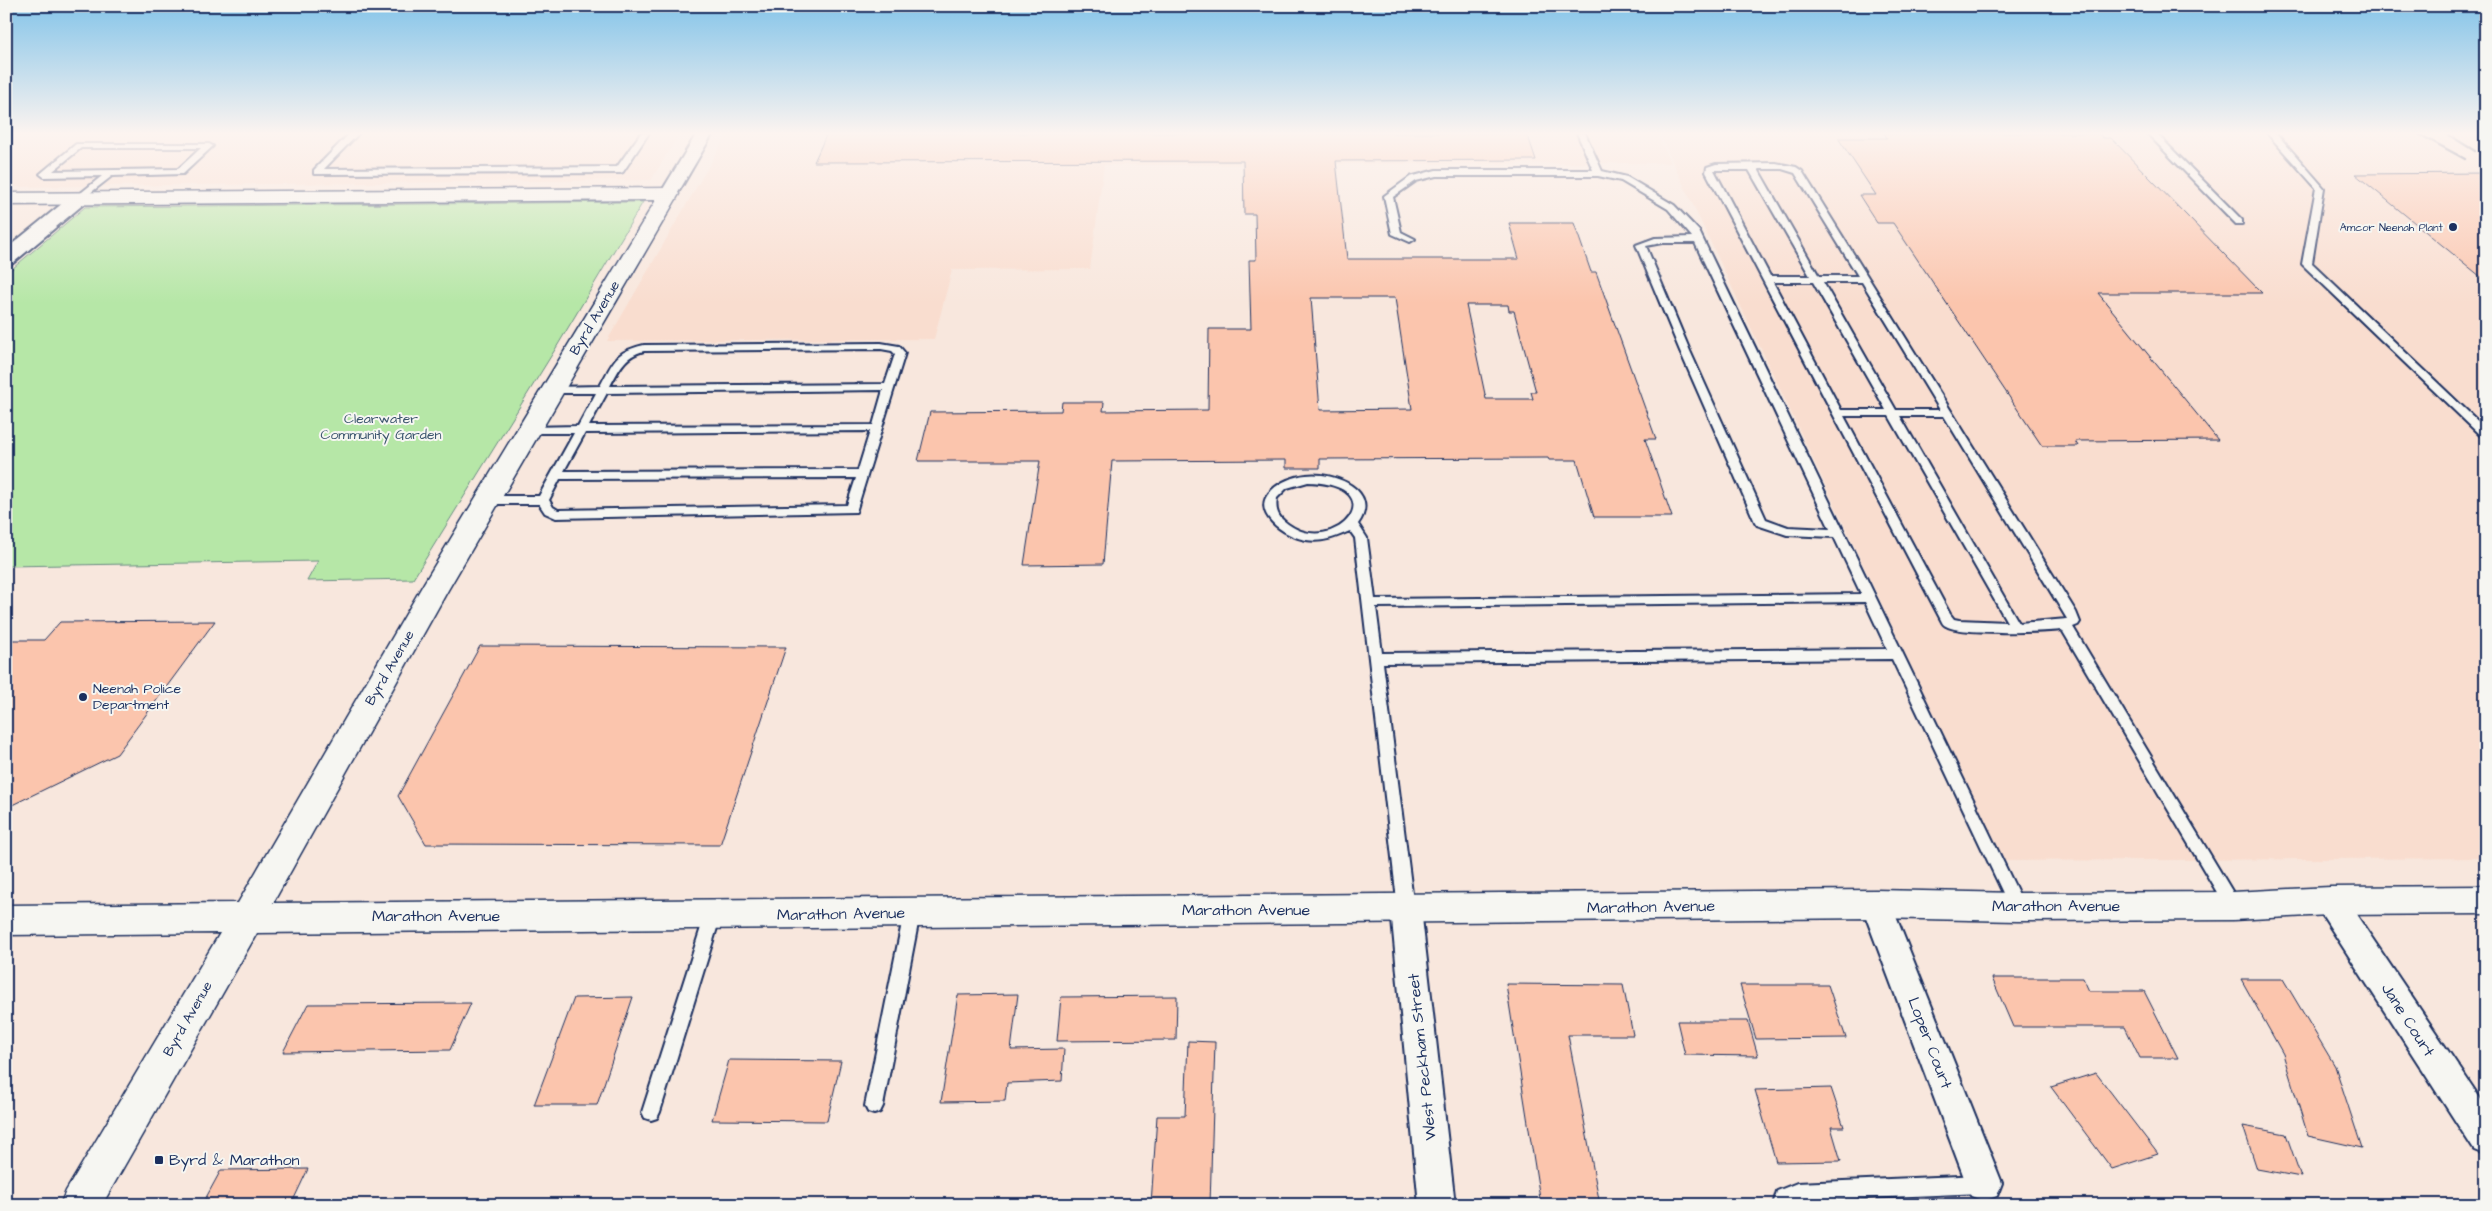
<svg xmlns="http://www.w3.org/2000/svg" width="2492" height="1211" font-family="'Architects Daughter',sans-serif">
<style>
.built{fill:#f9ddcf}
.green{fill:#b6e7a7;stroke:#688b82}
.building{fill:#fbc5ad;stroke:#1b2f5e;fill-rule:evenodd}
.lines{fill:none;stroke-linecap:round;stroke-linejoin:round}
.service-casing{stroke:#1b2f5e;stroke-width:4}
.minor-casing{stroke:#1b2f5e;stroke-width:4}
.tertiary-casing{stroke:#1b2f5e;stroke-width:3}
.service{fill:#f6f6f2;fill-rule:evenodd}
.minor{fill:#f6f6f2;fill-rule:evenodd}
.tertiary{fill:#f6f6f2;fill-rule:evenodd}
.rail{stroke:#1b2f5e;stroke-width:2.5}
.poi-dot{fill:#1b2f5e;stroke:#f6f6f2;stroke-width:2}
.labels{text-anchor:middle;dominant-baseline:central;stroke-width:4;stroke-linejoin:round;paint-order:stroke}
.far-poi-label{font-size:11px;fill:#1b2f5e;stroke:#f6f6f2;text-anchor:end}
.street-label{font-size:14px;fill:#1b2f5e;stroke:#f6f6f2}
.park-label{font-size:14px;fill:#3a546d;stroke:#f6f6f2}
.poi-label{font-size:14px;fill:#1b2f5e;stroke:#f6f6f2;text-anchor:start}
.near-street-label{font-size:16px;fill:#1b2f5e;stroke:#f6f6f2}
.near-poi-label{font-size:16px;fill:#1b2f5e;stroke:#f6f6f2;text-anchor:start}
</style>
<rect width="100%" height="100%" fill="#f8e7dd"/>
<filter id="ink" filterUnits="userSpaceOnUse"><feTurbulence type="fractalNoise" baseFrequency=".02" numOctaves="2"/><feDisplacementMap in="SourceGraphic" scale="10" xChannelSelector="R" yChannelSelector="G"/><feConvolveMatrix kernelMatrix="1 2 1 2 8 2 1 2 1" color-interpolation-filters="sRGB"/></filter>
<g filter="url(#ink)">
<path class="built" d="M6,133H680L651,180L6,187Z
M728,133H1657L1671,163L1104,165L1090,269L952,270L934,339L607,341Z
M1659,133H2486V858L2003,861Z"/>
<path class="green" d="M643,202L556,348L413,579L307,581L318,561L6,566V274L85,207Z"/>
<path class="building" d="M827,133H1527L1536,160L1336,161L1347,259H1519L1509,223H1574L1591,272H1596L1656,439H1645L1672,517H1594L1577,460H1549L1548,458L1320,459V468H1286V460L1112,461L1103,564L1024,565L1040,461H918L930,412L1061,411L1062,402H1104L1103,411L1208,410L1209,329H1251L1249,260H1256L1255,214H1244L1243,161L814,162ZM1311,298H1395L1412,409L1320,410ZM1466,305H1508L1509,311H1514L1536,392H1531L1533,399H1486Z
M1884,133H2098L2103,138H2111L2262,293H2098L2218,440L2075,441L2078,446H2042L1893,223H1877L1859,195H1876L1838,138H1887Z
M2486,173V281L2355,174Z
M215,621L117,754L6,808V640H44L60,622Z
M480,646L786,647L720,845L426,844L398,796Z
M1992,978H2083L2089,991H2144L2178,1058H2140L2125,1027H2013Z
M2241,979H2283L2335,1066L2362,1148L2308,1136L2283,1054Z
M1506,984L1623,985L1633,1035H1568L1600,1205H1541Z
M1740,985H1828L1846,1038L1756,1039Z
M1018,994L1011,1050L1064,1049L1062,1081L1007,1083L1005,1101L941,1102L958,995Z
M1177,996L1176,1040L1057,1041L1061,997Z
M633,997L597,1105H534L574,998Z
M471,1003L450,1050L283,1052L308,1004Z
M1677,1021H1748L1758,1056L1685,1055Z
M1188,1041L1215,1042L1210,1204H1151L1157,1116H1185Z
M729,1060L841,1061L827,1121L712,1120Z
M2096,1073L2158,1154L2112,1169L2051,1087Z
M1831,1088L1844,1127H1831L1841,1161L1776,1162L1755,1090Z
M2243,1126L2286,1134L2301,1177L2257,1169Z
M308,1169L291,1205H202L221,1170Z"/>
<g class="lines">
<defs>
<path id="service" d="M350,133H359L324,169L617,167L641,133H649L623,172L620,173L314,174V170Z
M1577,133H1585L1602,171L1627,177L1674,205L1699,231L2025,907L2022,912L2017,914L2012,912L1892,659L1383,663L1414,909L1411,914L1406,916L1401,914L1398,909L1355,538L1350,531C1336,537 1322,543 1306,540C1285,537 1248,512 1272,490C1280,482 1294,476 1306,475C1334,471 1382,491 1358,524L1367,538L1375,599L1861,594L1834,537L1787,535L1757,525L1755,522L1680,351L1636,245L1655,238L1692,237L1668,209L1621,181L1598,176H1436L1416,181L1393,197L1401,232L1415,239L1410,242L1392,234L1384,196L1410,177L1436,170H1593ZM1662,243H1695L1830,529L1788,527L1766,519L1690,351L1646,246ZM1308,482C1397,485 1336,559 1288,524C1278,517 1275,511 1277,498L1287,488ZM1865,602L1887,649L1382,653L1376,607Z
M2147,133H2156L2242,220V224H2236Z
M2267,133H2276L2324,188L2312,263L2486,429V438L2482,437L2304,266L2302,264L2316,188Z
M76,144H209L213,146L183,174L112,176L80,201L77,200V196L102,176L44,177L40,174ZM81,148H201L178,169L53,171Z
M1776,163L1796,167L1802,171L2076,612L2080,622L2078,625L2073,627L2238,901L2241,906L2238,911L2233,913L2228,911L2062,630C2044,632 1958,635 1946,626C1943,625 1942,622 1941,620L1706,172L1707,167L1716,164ZM1758,169H1782L1795,173L1858,276H1819ZM1714,170H1749L1810,276H1770ZM1773,282H1813L1886,410H1841ZM1823,282H1862L1940,410H1896ZM1844,416H1889L2007,622L1959,620L1954,619L1950,614ZM1900,416H1944L2067,619L2019,623Z
M881,343L899,346L905,353L856,512L556,518L545,513L539,504H487L481,500L487,496H539L574,433H529L524,430L529,427L578,426L596,393H552L547,390L552,387L600,386C614,361 614,352 644,345ZM881,349L892,351L895,354L885,384L610,386C619,370 624,356 644,351ZM883,390L873,425L589,426L607,393ZM870,431L858,470L564,471L585,433ZM856,478L847,505L558,510L553,507L549,500L560,479Z
M912,906L917,908L920,913L883,1106L880,1112L874,1114L868,1112L865,1106L904,913L907,908Z
M713,908L718,910L721,915L660,1112L657,1118L651,1120L645,1118L642,1112L705,915L708,910Z
M1982,1175L1988,1178L1991,1184L1988,1190L1982,1193L1797,1201L1791,1205H1773L1777,1191L1797,1183Z"/>
<path id="minor" d="M697,133H713L675,198H663L660,194Z
M80,193L86,194L89,198L86,202L13,263L6,265V249L74,194Z
M2330,888L2341,892L2486,1107V1155L2474,1150L2319,910L2315,901L2319,892Z
M1876,891L1887,895L1891,904L2002,1183L1997,1196L1984,1201L1971,1196L1861,904L1865,895Z
M1406,896L1417,900L1421,909L1455,1205H1419L1391,909L1395,900Z"/>
<path id="tertiary" d="M669,188L676,190L679,194L448,590L273,903L1876,890L2017,893L2233,892L2330,887L2486,886V914L2330,915L2233,920L2017,921L1876,918L257,933L102,1205H60L66,1191L220,933L6,935V905L238,903L424,583L656,200L6,205V193Z"/>
</defs>
<use href="#service" class="service-casing"/>
<use href="#minor" class="minor-casing"/>
<use href="#tertiary" class="tertiary-casing"/>
<use href="#service" class="service"/>
<use href="#minor" class="minor"/>
<use href="#tertiary" class="tertiary"/>
<path class="rail" d="M2417,133L2465,159
M2446,133L2475,151"/>
</g>
</g>
<linearGradient id="sky" x2="0" y2="1"><stop stop-color="#84c4e9"/><stop offset="0.44" stop-color="#fcf4f0"/><stop offset="1" stop-color="#fcf4f0" stop-opacity="0"/></linearGradient>
<rect width="2492" height="303" fill="url(#sky)"/>
<g class="poi-dot">
<circle cx="2453" cy="227" r="5"/>
<circle cx="83" cy="697" r="5"/>
<rect x="154" y="1155" width="10" height="10" rx="2.5"/>
</g>
<g class="labels">
<g class="far-poi-label">
<text x="2443" y="227">Amcor Neenah Plant</text>
</g>
<g class="street-label">
<text transform="translate(595 318) rotate(-59)">Byrd Avenue</text>
<text transform="translate(390 668) rotate(-60)">Byrd Avenue</text>
<text transform="translate(188 1019) rotate(-60)">Byrd Avenue</text>
</g>
<g class="park-label">
<text x="381" y="419">Clearwater<tspan x="381" dy="16">Community Garden</tspan></text>
</g>
<g class="poi-label">
<text x="93" y="689">Neenah Police<tspan x="93" dy="16">Department</tspan></text>
</g>
<g class="near-street-label">
<text x="2056" y="906">Marathon Avenue</text>
<text transform="translate(1651 907) rotate(-1)">Marathon Avenue</text>
<text x="1246" y="910">Marathon Avenue</text>
<text transform="translate(841 914) rotate(-1)">Marathon Avenue</text>
<text x="436" y="916">Marathon Avenue</text>
<text transform="translate(2408 1020) rotate(57)">Jane Court</text>
<text transform="translate(1930 1043) rotate(69)">Loper Court</text>
<text transform="translate(1422 1057) rotate(-96)">West Peckham Street</text>
</g>
<g class="near-poi-label">
<text x="169" y="1160">Byrd &amp; Marathon</text>
</g>
</g>
<rect width="2492" height="1211" fill="none" stroke="#f6f6f2" stroke-width="25"/>
<rect x="12" y="12" width="2467" height="1186" fill="none" stroke="#1b2f5e" stroke-width="2" filter="url(#ink)"/>
</svg>
